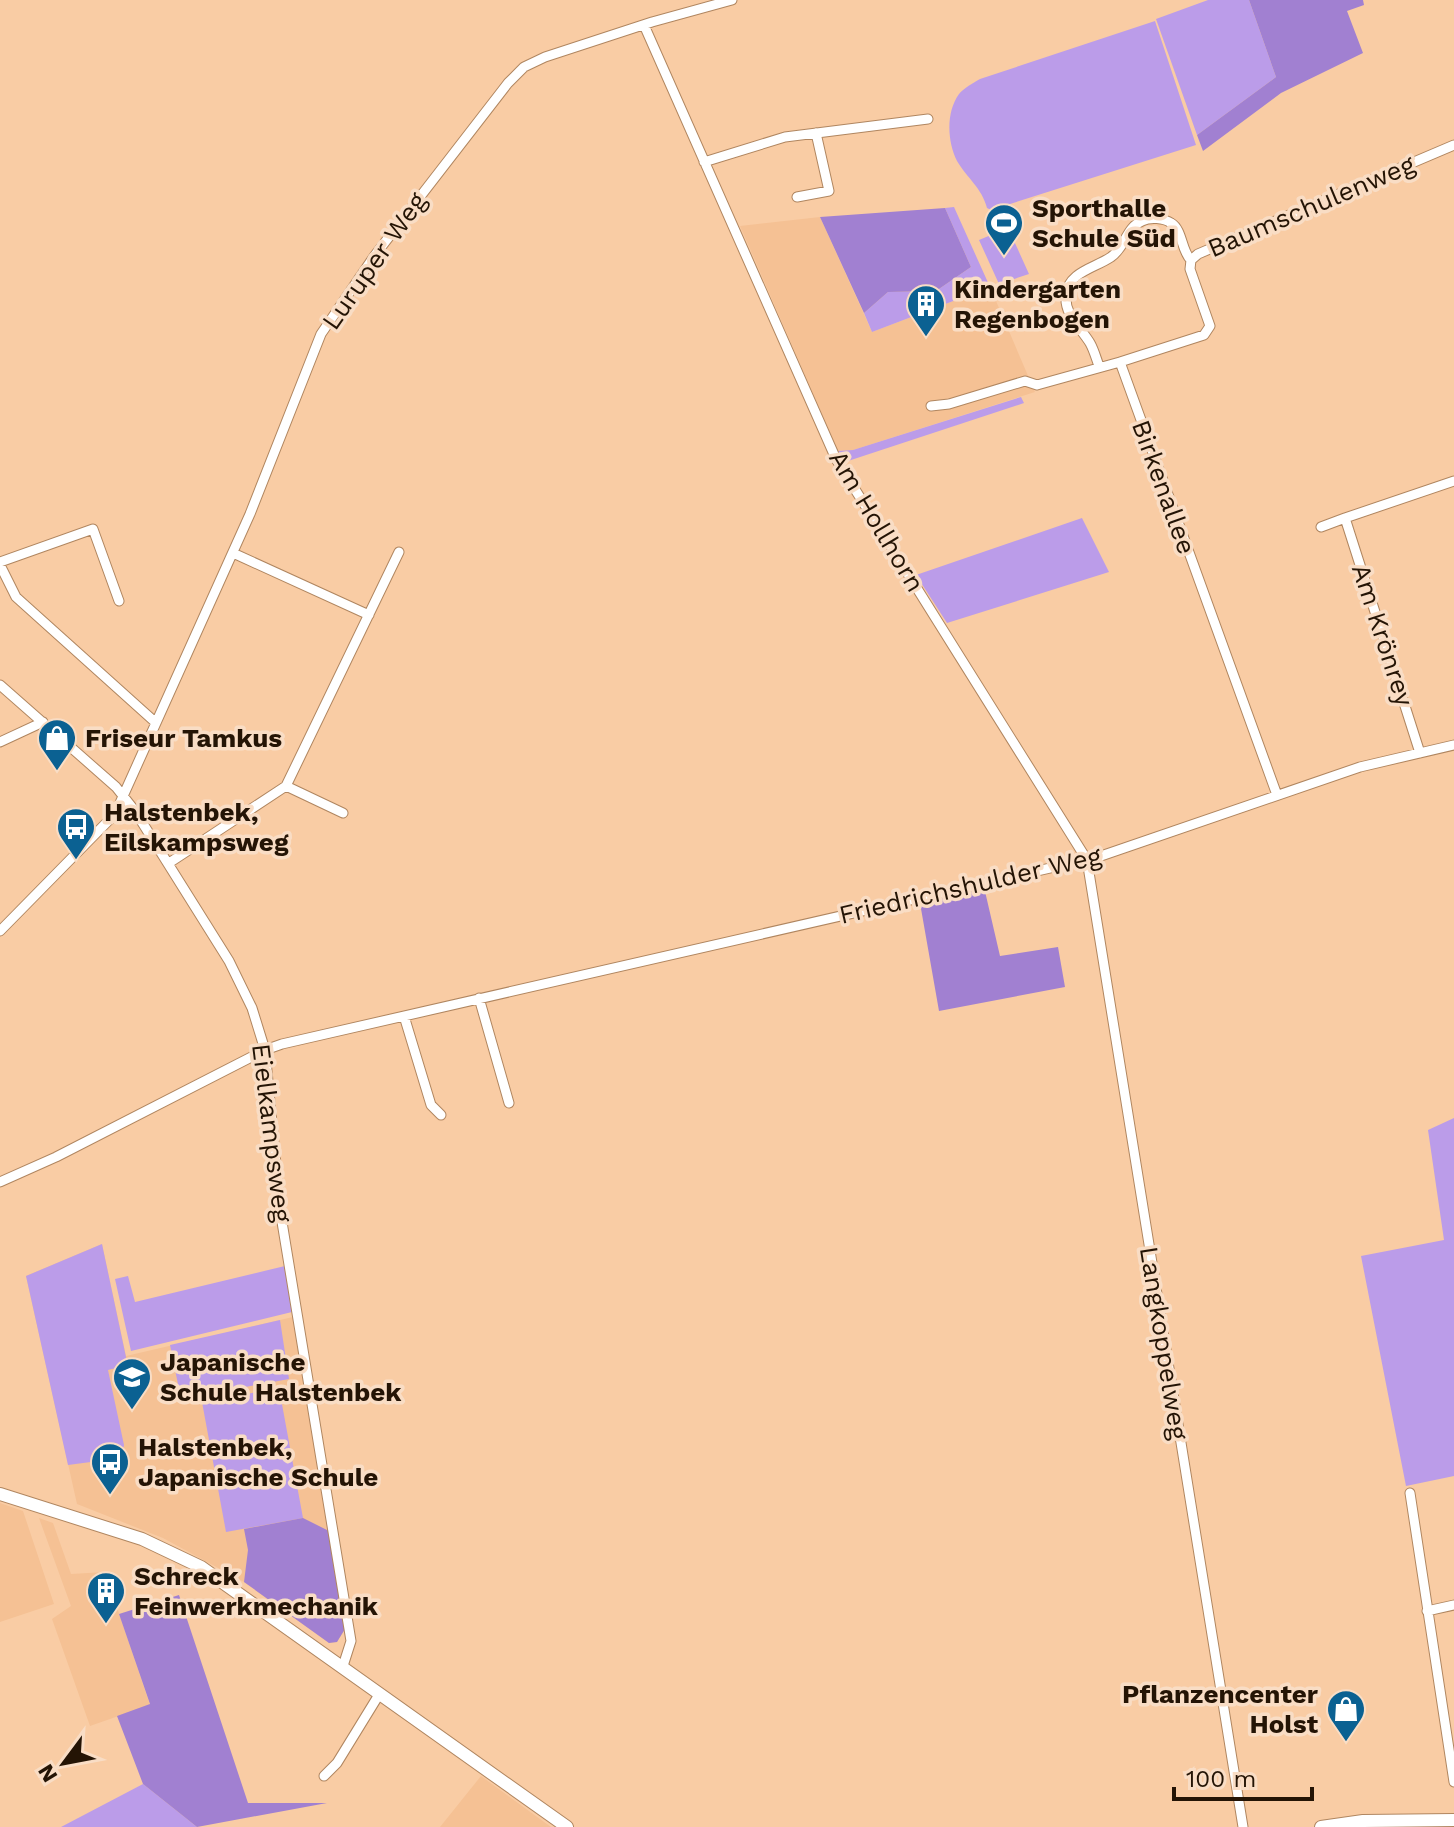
<svg xmlns="http://www.w3.org/2000/svg" width="1454" height="1827" font-family="'Work Sans',sans-serif">
<style>
.built{fill:#f5c194}
.green{fill:#bb9ce9}
.forest{fill:#a180d1}
.lines{fill:none;stroke-linecap:round;stroke-linejoin:round}
.minor-casing{stroke:#b08660;stroke-width:11}
.major-casing{stroke:#b08660;stroke-width:14}
.minor{stroke:#fff;stroke-width:9}
.major{stroke:#fff;stroke-width:12}
.labels{text-anchor:middle;dominant-baseline:central;stroke-width:7;stroke-linejoin:round;paint-order:stroke}
.street-label{font-size:26px;fill:#241405;stroke:#f9ddc5}
.poi-label{font-size:26px;font-weight:bold;fill:#241405;stroke:#f9ddc5;text-anchor:start}
</style>
<rect width="100%" height="100%" fill="#f9cca4"/>
<path class="built" d="M820,217L872,332L990,287L1035,392L853,450L838,451L740,226Z
M102,1244L126,1356L293,1317L345,1629L337,1642L329,1643L244,1582L163,1538L77,1504L26,1276Z
M0,1503L23,1511L54,1604L0,1622Z
M39,1518L53,1523L71,1574L105,1572L150,1705L90,1726L52,1619L71,1606Z
M481,1776L551,1827H440Z"/>
<path class="green" d="M1208,0H1249L1276,77L1197,135L1156,19Z
M1155,21L1196,145L991,210L987,208C982,188 967,178 957,161C947,141 946,112 959,94C964,88 973,83 980,79Z
M954,207L990,287L872,332L864,313L888,292L936,291L971,267L945,208Z
M1005,221L1029,274L999,284L979,240L991,235L988,229Z
M1021,397L1024,403L848,461L838,451L853,450Z
M1082,518L1109,572L947,623L916,575Z
M1454,1118V1476L1406,1486L1361,1256L1444,1240L1428,1130Z
M102,1244L126,1357L124,1366L108,1370L124,1445L121,1458L68,1465L26,1276Z
M285,1266L292,1312L131,1351L115,1279L128,1276L135,1302Z
M280,1320L289,1379L181,1399L170,1345Z
M279,1388L303,1518L226,1532L202,1402Z
M143,1784L197,1827H61Z"/>
<path class="forest" d="M1249,0H1363L1364,5L1347,11L1363,53L1281,93L1203,151L1197,135L1276,77Z
M945,208L971,267L936,291L888,292L864,313L820,217Z
M984,887L1000,956L1058,947L1065,987L939,1011L920,903Z
M303,1518L329,1531L345,1629L337,1642L329,1643L244,1582L248,1550L244,1529Z
M179,1595L248,1803H327L197,1827L143,1784L117,1716L150,1704L119,1614Z"/>
<g class="lines">
<defs>
<path id="minor" d="M644,25L836,459L1087,860L1243,1827
M704,162L785,137L928,119
M797,197L829,191L816,133
M1120,362L1204,335L1210,326L1190,269L1191,260L1198,254L1454,145
M1099,366C1096,358 1094,350 1090,343C1081,328 1064,315 1066,295C1068,272 1095,268 1111,257C1125,248 1126,227 1142,221C1150,217 1164,218 1171,223C1183,230 1181,251 1191,260
M931,406L949,404L1025,381L1037,385L1120,362L1277,795
M1321,527L1345,518
M233,553L369,615
M0,562L93,529L119,601
M0,565L16,597L155,722
M0,685L116,787L135,811L229,961L252,1008L265,1050L281,1216L351,1641L343,1666
M0,742L43,722
M1420,753L1345,518L1454,481
M286,786L343,813
M169,863L286,786L399,552
M0,931L115,814L250,514L321,334L375,255L508,83L524,67L545,57L652,22L732,0
M479,998L509,1103
M404,1016L431,1105L441,1115
M0,1182L56,1157L265,1050L282,1044L1098,857L1360,767L1454,745
M1410,1493L1454,1782
M1427,1611L1454,1605
M324,1776L337,1763L380,1693"/>
<path id="major" d="M0,1494L142,1539L201,1567L567,1827
M1321,1827L1363,1821L1454,1820"/>
</defs>
<use href="#minor" class="minor-casing"/>
<use href="#major" class="major-casing"/>
<use href="#minor" class="minor"/>
<use href="#major" class="major"/>
</g>
<defs>
<symbol id="stadium-pin" viewBox="-11 -11 22 30"><path d="M0 17L-7.5 6A9.5 9.5 0 1 1 7.5 6Z" fill="#0b6192" stroke="#f9ddc5"/><path d="M0-5a6.5 5 0 1 0 0 10a6.5 5 0 1 0 0-10ZM-3.5-1.8h7v3.6h-7Z" fill="#fff"/></symbol>
<symbol id="building-pin" viewBox="-11 -11 22 30"><path d="M0 17L-7.5 6A9.5 9.5 0 1 1 7.5 6Z" fill="#0b6192" stroke="#f9ddc5"/><path d="M-4-6H4V6H1V3H-1V6H-4ZM-2.5-4.3h1.7v1.8h-1.7ZM.8-4.3h1.7v1.8H.8ZM-2.5-1h1.7V.8h-1.7ZM.8-1h1.7V.8H.8Z" fill="#fff"/></symbol>
<symbol id="shop-pin" viewBox="-11 -11 22 30"><path d="M0 17L-7.5 6A9.5 9.5 0 1 1 7.5 6Z" fill="#0b6192" stroke="#f9ddc5"/><path d="M-5-2.5h2.3a2.7 3.5 0 0 1 5.4 0H5L5.5 6h-11ZM-1.5-2.5h3a1.5 2.3 0 0 0-3 0Z" fill="#fff"/></symbol>
<symbol id="bus-pin" viewBox="-11 -11 22 30"><path d="M0 17L-7.5 6A9.5 9.5 0 1 1 7.5 6Z" fill="#0b6192" stroke="#f9ddc5"/><path d="M-5-6H5V4H4V6H2V4H-2V6H-4V4H-5ZM-3.5-4V0h7V-4ZM-3.5 1.2v1.5H-2V1.2ZM2 1.2v1.5H3.5V1.2Z" fill="#fff"/></symbol>
<symbol id="school-pin" viewBox="-11 -11 22 30"><path d="M0 17L-7.5 6A9.5 9.5 0 1 1 7.5 6Z" fill="#0b6192" stroke="#f9ddc5"/><path d="M0-5L7-2L0 1L-7-2ZM-4 1L0 2.5L4 1V4Q0 6-4 4Z" fill="#fff"/></symbol>
</defs>
<g fill-rule="evenodd">
<use href="#stadium-pin" x="982" y="201" width="44" height="60"/>
<use href="#building-pin" x="904" y="282" width="44" height="60"/>
<use href="#shop-pin" x="35" y="716" width="44" height="60"/>
<use href="#bus-pin" x="54" y="805" width="44" height="60"/>
<use href="#school-pin" x="110" y="1355" width="44" height="60"/>
<use href="#bus-pin" x="88" y="1440" width="44" height="60"/>
<use href="#building-pin" x="84" y="1569" width="44" height="60"/>
<use href="#shop-pin" x="1324" y="1687" width="44" height="60"/>
</g>
<g class="labels">
<g class="street-label">
<text transform="translate(1311 206) rotate(-23)">Baumschulenweg</text>
<text transform="translate(374 261) rotate(-55)">Luruper Weg</text>
<text transform="translate(1164 487) rotate(70)">Birkenallee</text>
<text transform="translate(877 521) rotate(59)">Am Hollhorn</text>
<text transform="translate(1383 635) rotate(72)">Am Krönrey</text>
<text transform="translate(970 885) rotate(-13)">Friedrichshulder Weg</text>
<text transform="translate(272 1133) rotate(83)">Eielkampsweg</text>
<text transform="translate(1164 1343) rotate(81)">Langkoppelweg</text>
</g>
<g class="poi-label">
<text x="1032" y="208">Sporthalle<tspan x="1032" dy="30">Schule Süd</tspan></text>
<text x="954" y="289">Kindergarten<tspan x="954" dy="30">Regenbogen</tspan></text>
<text x="85" y="738">Friseur Tamkus</text>
<text x="104" y="812">Halstenbek,<tspan x="104" dy="30">Eilskampsweg</tspan></text>
<text x="160" y="1362">Japanische<tspan x="160" dy="30">Schule Halstenbek</tspan></text>
<text x="138" y="1447">Halstenbek,<tspan x="138" dy="30">Japanische Schule</tspan></text>
<text x="134" y="1576">Schreck<tspan x="134" dy="30">Feinwerkmechanik</tspan></text>
<text x="1318" y="1694" text-anchor="end">Pflanzencenter<tspan x="1318" dy="30">Holst</tspan></text>
</g>
</g>
<g transform="translate(64 1763) rotate(238)" stroke="#f9ddc5" stroke-width="6" paint-order="stroke">
<path d="M0-6L14 30L0 20L-14 30Z" fill="#241405"/>
<text y="-12" font-size="22" font-weight="bold" text-anchor="middle" fill="#241405">N</text>
</g>
<path d="M1174 1787v12h138v-12" fill="none" stroke="#241405" stroke-width="4"/>
<text x="1186" y="1787" font-size="24" fill="#241405" stroke="#f9ddc5" stroke-width="6" paint-order="stroke">100 m</text>
</svg>
